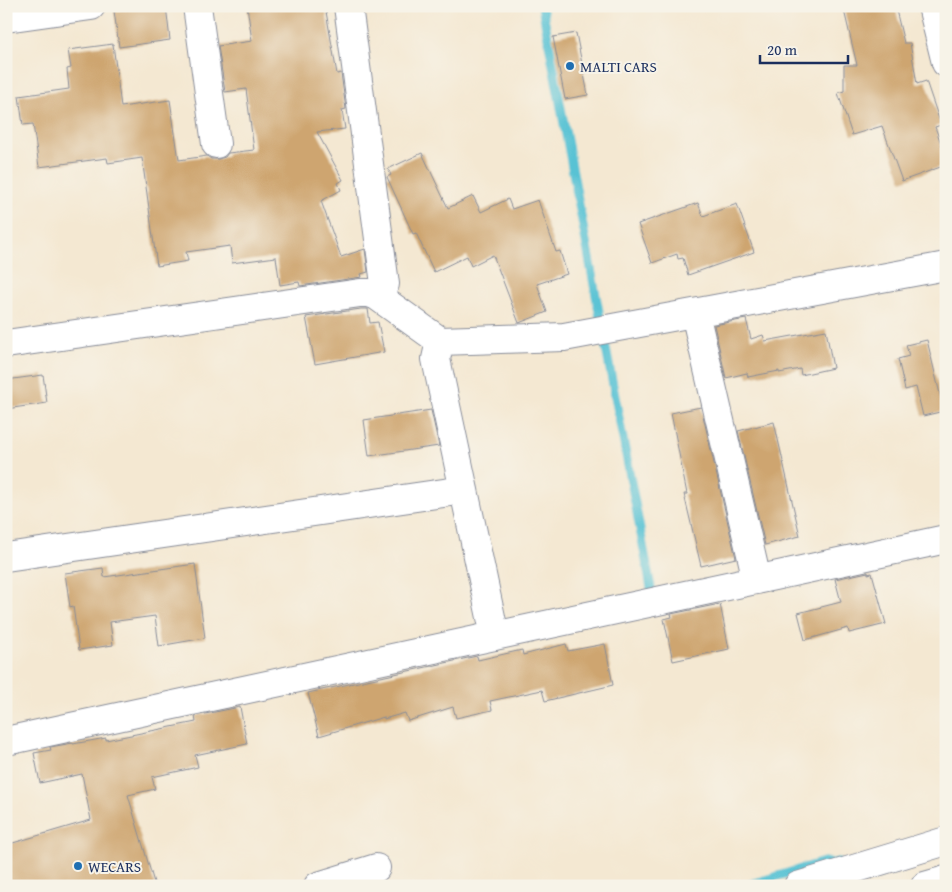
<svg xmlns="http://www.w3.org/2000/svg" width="952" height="892" font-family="'Gentium Book Plus',serif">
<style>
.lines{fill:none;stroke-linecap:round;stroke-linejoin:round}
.stream{stroke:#58c2d4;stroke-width:9}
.building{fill:#cea56f}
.minor-casing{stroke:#888c98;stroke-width:30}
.highway-casing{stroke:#888c98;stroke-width:30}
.minor{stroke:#fff;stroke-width:28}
.highway{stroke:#fff;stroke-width:28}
.poi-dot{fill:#1f6fb2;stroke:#f7f3e8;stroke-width:2}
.labels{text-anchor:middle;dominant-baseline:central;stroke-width:4;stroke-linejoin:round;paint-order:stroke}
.poi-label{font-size:15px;fill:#1b2f5e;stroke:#f7f3e8;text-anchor:start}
</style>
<rect width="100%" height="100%" fill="#f7f3e8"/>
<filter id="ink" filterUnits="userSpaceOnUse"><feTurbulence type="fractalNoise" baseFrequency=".02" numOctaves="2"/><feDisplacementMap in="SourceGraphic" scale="10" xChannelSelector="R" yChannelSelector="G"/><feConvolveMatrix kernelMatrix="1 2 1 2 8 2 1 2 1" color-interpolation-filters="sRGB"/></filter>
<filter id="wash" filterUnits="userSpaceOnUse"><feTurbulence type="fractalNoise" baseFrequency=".0096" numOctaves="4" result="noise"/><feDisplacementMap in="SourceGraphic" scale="20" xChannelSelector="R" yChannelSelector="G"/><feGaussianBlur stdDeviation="1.12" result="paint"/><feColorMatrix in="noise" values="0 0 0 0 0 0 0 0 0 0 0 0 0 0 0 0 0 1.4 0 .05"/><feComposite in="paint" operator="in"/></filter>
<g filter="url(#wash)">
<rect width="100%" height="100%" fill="#f4e8d2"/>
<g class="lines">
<path class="stream" d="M542,6L600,317
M605,343L652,593
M745,886L824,862L833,864L838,862"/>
</g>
<g id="blocks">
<path class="building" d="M146,6H166L170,40L119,47L114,11Z
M247,6H325L337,74L341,73L346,109L342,110L345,129L317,132L343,180L338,183L341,190L321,201L341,257L365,249L368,272L361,274L362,277L300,286L299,282L280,285L276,257L232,263L230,246L186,252L188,261L157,266L142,158L108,163L107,158L39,167L33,124L23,125L19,96L69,89L67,69L71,68L68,50L113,44L121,107L170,100L179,160L207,156L211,159H218L225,157L228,153L254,150L246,89L225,92L218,46L252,41Z
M843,6H895L904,43H910L917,84L926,81L941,125L935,127L946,157V165L902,181L882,126L852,135L838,93L844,91V65H857Z
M576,33L588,95L565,99L553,37Z
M422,153L448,208L473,196L481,212L508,199L512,209L538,200L556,252L560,251L567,274L537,284L547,312L519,323L493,255L471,266L467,256L434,272L416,233L413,234L387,177L391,175L388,169Z
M698,203L703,216L737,204L754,252L688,275L683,258L678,259L677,254L652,263L638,224Z
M361,309H368L370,323L378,322L384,352L315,364L306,317Z
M746,319L751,339L763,335L765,341L826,330L833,368L801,375L800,369L779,373V371L748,377L747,373L726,378L714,325Z
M927,340L944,411L923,416L916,387L905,390L898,359L909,356L906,345Z
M43,375L47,403L6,409V380Z
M701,407L736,558L701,566L684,494H687L671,413Z
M431,410L439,446L369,456L364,420Z
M774,422L800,536L765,545L738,431Z
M195,564L205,638L159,646L155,616L110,622L113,645L79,650L73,606L70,607L65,573L103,568L104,577Z
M868,572V574L872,573L886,624L849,633L848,628L805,640L798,613L841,602L835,579Z
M720,604L729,649L673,661L664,619L672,617L671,614Z
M566,644L568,651L605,644L613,685L545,701L542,690L490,701L492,710L456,718L453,707L408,721L405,713L384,719V717L319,736L308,693L477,656L478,660L522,650L523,655Z
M240,707L247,744L195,755L198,767L152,777L155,789L128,795L155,886H6V845L91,820L82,774L40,783L34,753L51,750L50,747L73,743V744L106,738V740L196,722L195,716Z"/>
</g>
</g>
<g filter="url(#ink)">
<use href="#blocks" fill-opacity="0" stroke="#888c98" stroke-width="1"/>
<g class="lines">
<defs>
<path id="minor" d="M197,6L216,144
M348,6L385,284L377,296
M932,6L946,63
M6,18L91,6
M695,313L757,580
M440,341L436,359L495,636
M6,344L360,293H369L377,296L440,341L564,337L946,266
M6,557L464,490
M6,741L946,539
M318,886L376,868
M798,886L946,841"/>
<path id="highway" d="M925,886L946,880"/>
</defs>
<use href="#minor" class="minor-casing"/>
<use href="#highway" class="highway-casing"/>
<use href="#minor" class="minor"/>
<use href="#highway" class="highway"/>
</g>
</g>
<g class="poi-dot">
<circle cx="570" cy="66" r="5"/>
<circle cx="78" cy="866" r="5"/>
</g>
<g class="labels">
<g class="poi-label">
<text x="580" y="66">MALTI CARS</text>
<text x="88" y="866">WECARS</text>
</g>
</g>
<rect width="952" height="892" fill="none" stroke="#f7f3e8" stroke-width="25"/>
<path d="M760 55v8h88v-8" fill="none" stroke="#1b2f5e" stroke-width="2.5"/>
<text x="767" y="55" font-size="15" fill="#1b2f5e" stroke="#f7f3e8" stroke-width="4" paint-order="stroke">20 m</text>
</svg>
